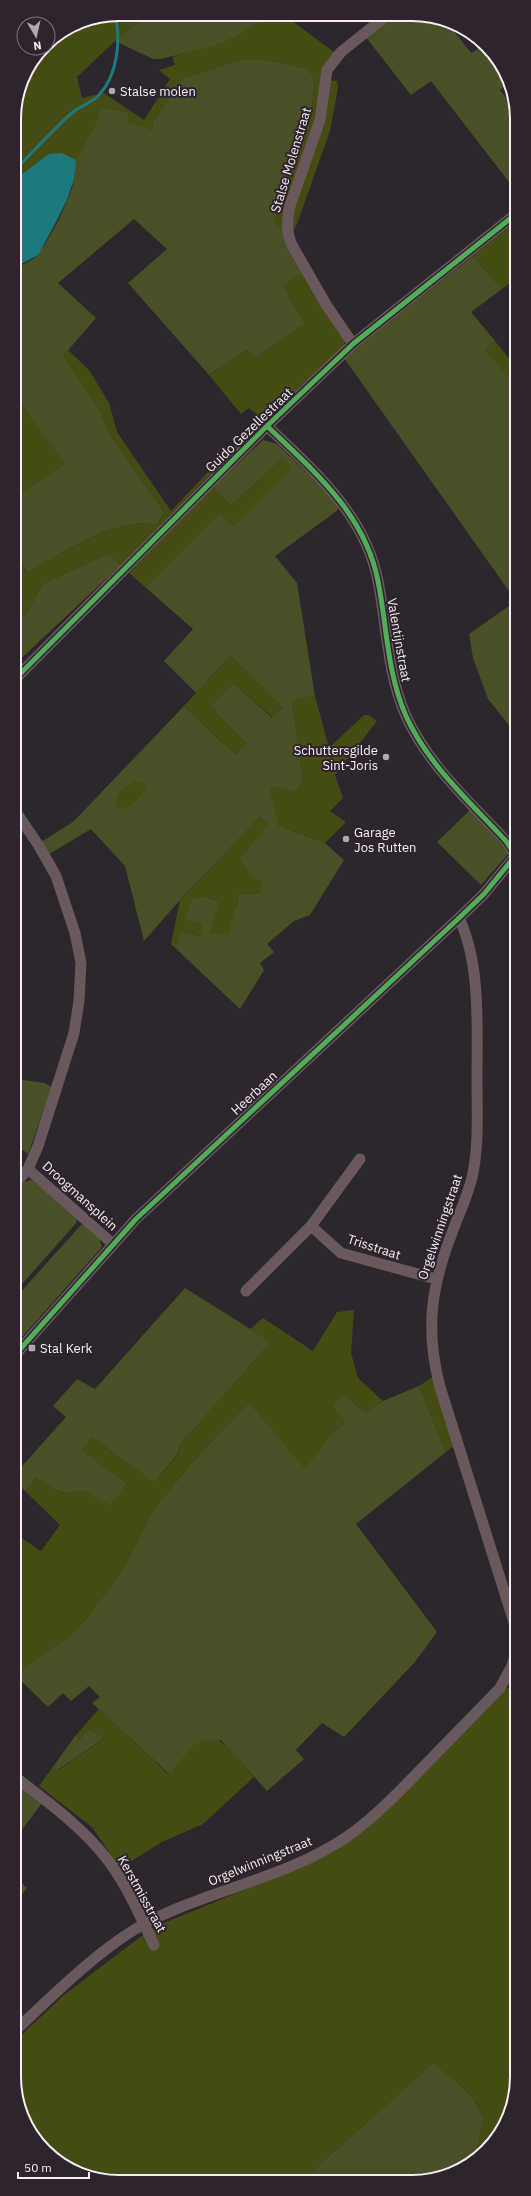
<svg xmlns="http://www.w3.org/2000/svg" width="531" height="2196" font-family="'IBM Plex Sans',sans-serif">
<style>
.green{fill:#495026}
.forest{fill:#454c13}
.water{fill:#1c7a7f}
.lines{fill:none;stroke-linecap:round;stroke-linejoin:round}
.stream{stroke:#1c7a7f;stroke-width:3}
.minor{stroke:#69595d;stroke-width:11}
.cycleway-casing{stroke:#2f242e;stroke-width:8}
.cycleway{stroke:#51ab58;stroke-width:5}
.poi-dot{fill:#afa8af;stroke:#2f242e;stroke-width:1.5}
.labels{text-anchor:middle;dominant-baseline:central;stroke-width:4;stroke-linejoin:round;paint-order:stroke}
.poi-label{font-size:13px;fill:#f6eef5;stroke:#2f242e;text-anchor:start}
.street-label{font-size:13px;fill:#f6eef5;stroke:#2f242e}
.rim{fill:none;stroke:#f6eef5;stroke-width:2}
</style>
<rect width="100%" height="100%" fill="#2c272c"/>
<path class="green" d="M148,14L265,15L252,28L217,46L160,59H153L115,41Z
M390,16H433L446,21L471,53L485,45L491,50L507,85L500,90L516,111V191L431,81L411,95L365,36Z
M263,59L305,68L312,74L315,82L309,128L294,148L283,229L303,273L283,285L305,324L255,358L246,350L209,375L128,283L167,249L134,219L58,283L96,318L63,356L99,409L112,438L165,513L156,525C117,515 61,554 28,573L14,554V496L65,465L22,405L14,410V272C20,263 33,262 38,254C52,235 69,202 74,180C75,173 74,165 76,158C84,141 95,125 102,107L128,112L152,130L153,121L182,78L240,60Z
M473,256L502,289L471,312L495,341L485,349L516,386V601L344,358Z
M263,440L277,444L338,502V510L275,556L297,583L315,696L292,701L303,780L294,794L284,787L278,825L325,843L344,860L310,915L294,921L267,944L274,952L260,963L264,970L240,1009L171,944H177L181,931L200,936L184,920L191,899L201,896L236,906L239,895L261,892L239,858L269,824L260,817L180,900L144,941L125,866L91,829L49,854L41,842L73,822L184,706L235,754L246,744L210,706L234,683L272,718L282,707L230,656L196,693L164,661L193,629L145,587L219,514L233,526L282,459L231,506L213,487Z
M108,553L121,565L14,665V613L25,615L43,584Z
M14,572L23,584L14,601Z
M516,601V734L488,699L473,658L469,634Z
M470,810L509,853L481,885L437,842Z
M17,1079L44,1083L52,1087L28,1154L15,1145V1080Z
M31,1180L35,1181L76,1217L77,1222L15,1292V1191L24,1182Z
M81,1225H84L99,1238L102,1247L15,1345V1309L18,1306V1295Z
M185,1288L271,1342L180,1445L177,1455L154,1483L92,1437L82,1450L127,1484L111,1506L84,1491L64,1493L53,1489L36,1478L25,1491L15,1480V1474L66,1417L53,1406L77,1379L95,1389Z
M419,1386L446,1452L356,1524L437,1632L415,1662L344,1737L322,1723L296,1750L304,1759L267,1791L221,1740L189,1751L170,1775L92,1703L100,1697L89,1686L71,1701L63,1693L48,1707L15,1675L74,1632L90,1614L123,1569L153,1510L195,1459L249,1402L305,1468L332,1433L345,1422L332,1405L344,1394L365,1412L383,1401Z
M90,1729L105,1738L56,1771L52,1768L76,1735L79,1739Z
M21,1787L42,1803L15,1839V1795Z
M15,1877L27,1888L15,1902Z
M434,2062L470,2094L484,2118L475,2159L459,2171L426,2181H301Z"/>
<path class="forest" d="M119,14H148L115,41L77,77L82,98L104,93L144,120L170,79L159,70L175,65L172,57C209,45 236,44 265,15H296L291,20L335,53L322,79L337,81L338,88L330,131L297,224L293,232L279,227L274,222L284,171L294,148L309,128L315,82L312,74L304,68L263,59L240,60L182,78L153,121L152,130L127,121L128,112L102,107L97,122L76,160L62,153L14,180V112L22,78L43,48H48V42L79,22Z
M515,222L516,279L502,289L473,256Z
M303,273L346,339L343,347L264,420L121,565L108,553L43,584L25,615L14,613V601L23,584L14,572V554L28,573C61,554 117,515 156,525L165,513L112,438L99,409L62,356L68,350L89,370L109,403L117,432L171,511L260,417L249,408L241,414L209,375L246,350L255,358L305,324L283,285Z
M495,341L516,367V386L485,349Z
M22,405L66,465L14,496V410Z
M282,459L292,467L233,526L219,515L145,587L129,573L213,487L231,506Z
M230,656L282,706L273,718L234,683L210,706L246,744L235,754L184,706Z
M315,696L329,748L364,715H369L377,721L335,775L343,798L330,811L346,822L325,843L278,825L269,787H284L294,794L303,780L292,701Z
M135,781L147,785C142,797 133,806 122,809L115,805C116,792 124,787 135,781Z
M260,817L270,824L239,858L253,878L262,881L261,892L239,895L228,934H210L219,901L201,896L191,899L185,920L202,924L201,936L181,931L177,944H171L180,900Z
M20,1001L22,1022L15,1033V1002Z
M354,1310L351,1353L358,1378L383,1401L365,1412L344,1394L332,1405L345,1422L332,1433L305,1469L249,1402L195,1459L153,1510L123,1569L90,1614L74,1632L15,1675V1544L20,1537L41,1551L60,1525L25,1491L36,1478L53,1489L64,1493L84,1491L111,1505L127,1484L81,1450L92,1437L154,1483L177,1456L180,1445L271,1342L250,1329L263,1318L313,1351L337,1312Z
M433,1377L455,1445L446,1452L419,1386Z
M517,1685V2084C509,2118 504,2137 475,2159L484,2118L470,2094L434,2062L301,2181L98,2180L45,2151L35,2138L37,2136L24,2120L15,2091V2041L64,1995L152,1928L295,1869L331,1850L451,1744L507,1688Z
M99,1709L169,1775C176,1768 182,1759 188,1751C217,1720 235,1756 254,1777L203,1824L162,1842L120,1868L92,1827L39,1786L52,1768L57,1771L104,1739L90,1729L79,1739L76,1735Z"/>
<path class="water" d="M62,153L76,160L74,179L67,200L54,226L38,255L18,266L14,272V180L49,154Z"/>
<g class="lines">
<path class="stream" d="M14,171C34,151 52,130 73,112C80,106 91,103 98,96C118,76 121,40 115,15"/>
<path class="minor" d="M353,344L327,306L292,245C286,232 287,220 290,206L320,120L327,70L341,52L386,16
M267,426C314,471 365,514 378,581C387,626 387,673 406,716C428,765 471,803 506,841L516,856
M14,680L267,426L353,344L516,214
M14,809L39,846L56,876L75,933L81,963L79,1001L74,1033L38,1146L28,1169L15,1184
M459,918C481,964 477,1028 477,1079C477,1110 479,1142 473,1173C469,1194 459,1213 452,1233C431,1287 425,1330 440,1387L517,1632
M28,1169L113,1244
M311,1226L341,1253L436,1279
M246,1291L311,1226L360,1159
M15,1355L136,1219L459,918L484,894L516,855
M15,1777C48,1802 81,1826 107,1859C127,1885 140,1916 154,1945
M15,2031C52,1996 101,1947 146,1923C211,1889 287,1878 348,1836C376,1816 400,1791 424,1766C449,1740 475,1714 500,1688L512,1666L517,1649"/>
<defs>
<path id="cycleway" d="M267,426C314,471 365,514 378,581C387,626 387,673 406,716C428,765 471,803 506,841L516,856
M14,680L267,426L353,344L516,214
M15,1355L136,1219L459,918L484,894L516,855"/>
</defs>
<use href="#cycleway" class="cycleway-casing"/>
<use href="#cycleway" class="cycleway"/>
</g>
<g class="poi-dot">
<circle cx="112" cy="91" r="4"/>
<circle cx="386" cy="757" r="4"/>
<circle cx="346" cy="839" r="4"/>
<rect x="28" y="1344" width="8" height="8" rx="2"/>
</g>
<g class="labels">
<g class="poi-label">
<text x="120" y="91">Stalse molen</text>
<text x="378" y="750" text-anchor="end">Schuttersgilde<tspan x="378" dy="15">Sint-Joris</tspan></text>
<text x="354" y="832">Garage<tspan x="354" dy="15">Jos Rutten</tspan></text>
<text x="40" y="1348">Stal Kerk</text>
</g>
<g class="street-label">
<text transform="translate(291 160) rotate(-73)">Stalse Molenstraat</text>
<text transform="translate(249 430) rotate(-44)">Guido Gezellestraat</text>
<text transform="translate(399 640) rotate(80)">Valentijnstraat</text>
<text transform="translate(254 1093) rotate(-43)">Heerbaan</text>
<text transform="translate(80 1196) rotate(42)">Droogmansplein</text>
<text transform="translate(440 1227) rotate(-71)">Orgelwinningstraat</text>
<text transform="translate(374 1247) rotate(18)">Trisstraat</text>
<text transform="translate(260 1861) rotate(-22)">Orgelwinningstraat</text>
<text transform="translate(142 1894) rotate(61)">Kerstmisstraat</text>
</g>
</g>
<path d="M0 0H531V2196H0ZM119 21H412A98 98 0 0 1 510 119V2077A98 98 0 0 1 412 2175H119A98 98 0 0 1 21 2077V119A98 98 0 0 1 119 21Z" fill="#2f242e" fill-rule="evenodd"/>
<path class="rim" d="M119 21H412A98 98 0 0 1 510 119V2077A98 98 0 0 1 412 2175H119A98 98 0 0 1 21 2077V119A98 98 0 0 1 119 21Z"/>
<g transform="translate(36 36) rotate(171)"><circle r="19" fill="#2f242e" stroke="#7f757e"/>
<path d="M0-3L7 15L0 10L-7 15Z" fill="#afa8af"/>
<text y="-6" font-size="11" font-weight="bold" text-anchor="middle" fill="#f6eef5">N</text>
</g>
<path d="M18 2172v6h71v-6" fill="none" stroke="#f6eef5" stroke-width="2"/>
<text x="24" y="2172" font-size="12" fill="#f6eef5" stroke="#2f242e" stroke-width="3" paint-order="stroke">50 m</text>
</svg>
